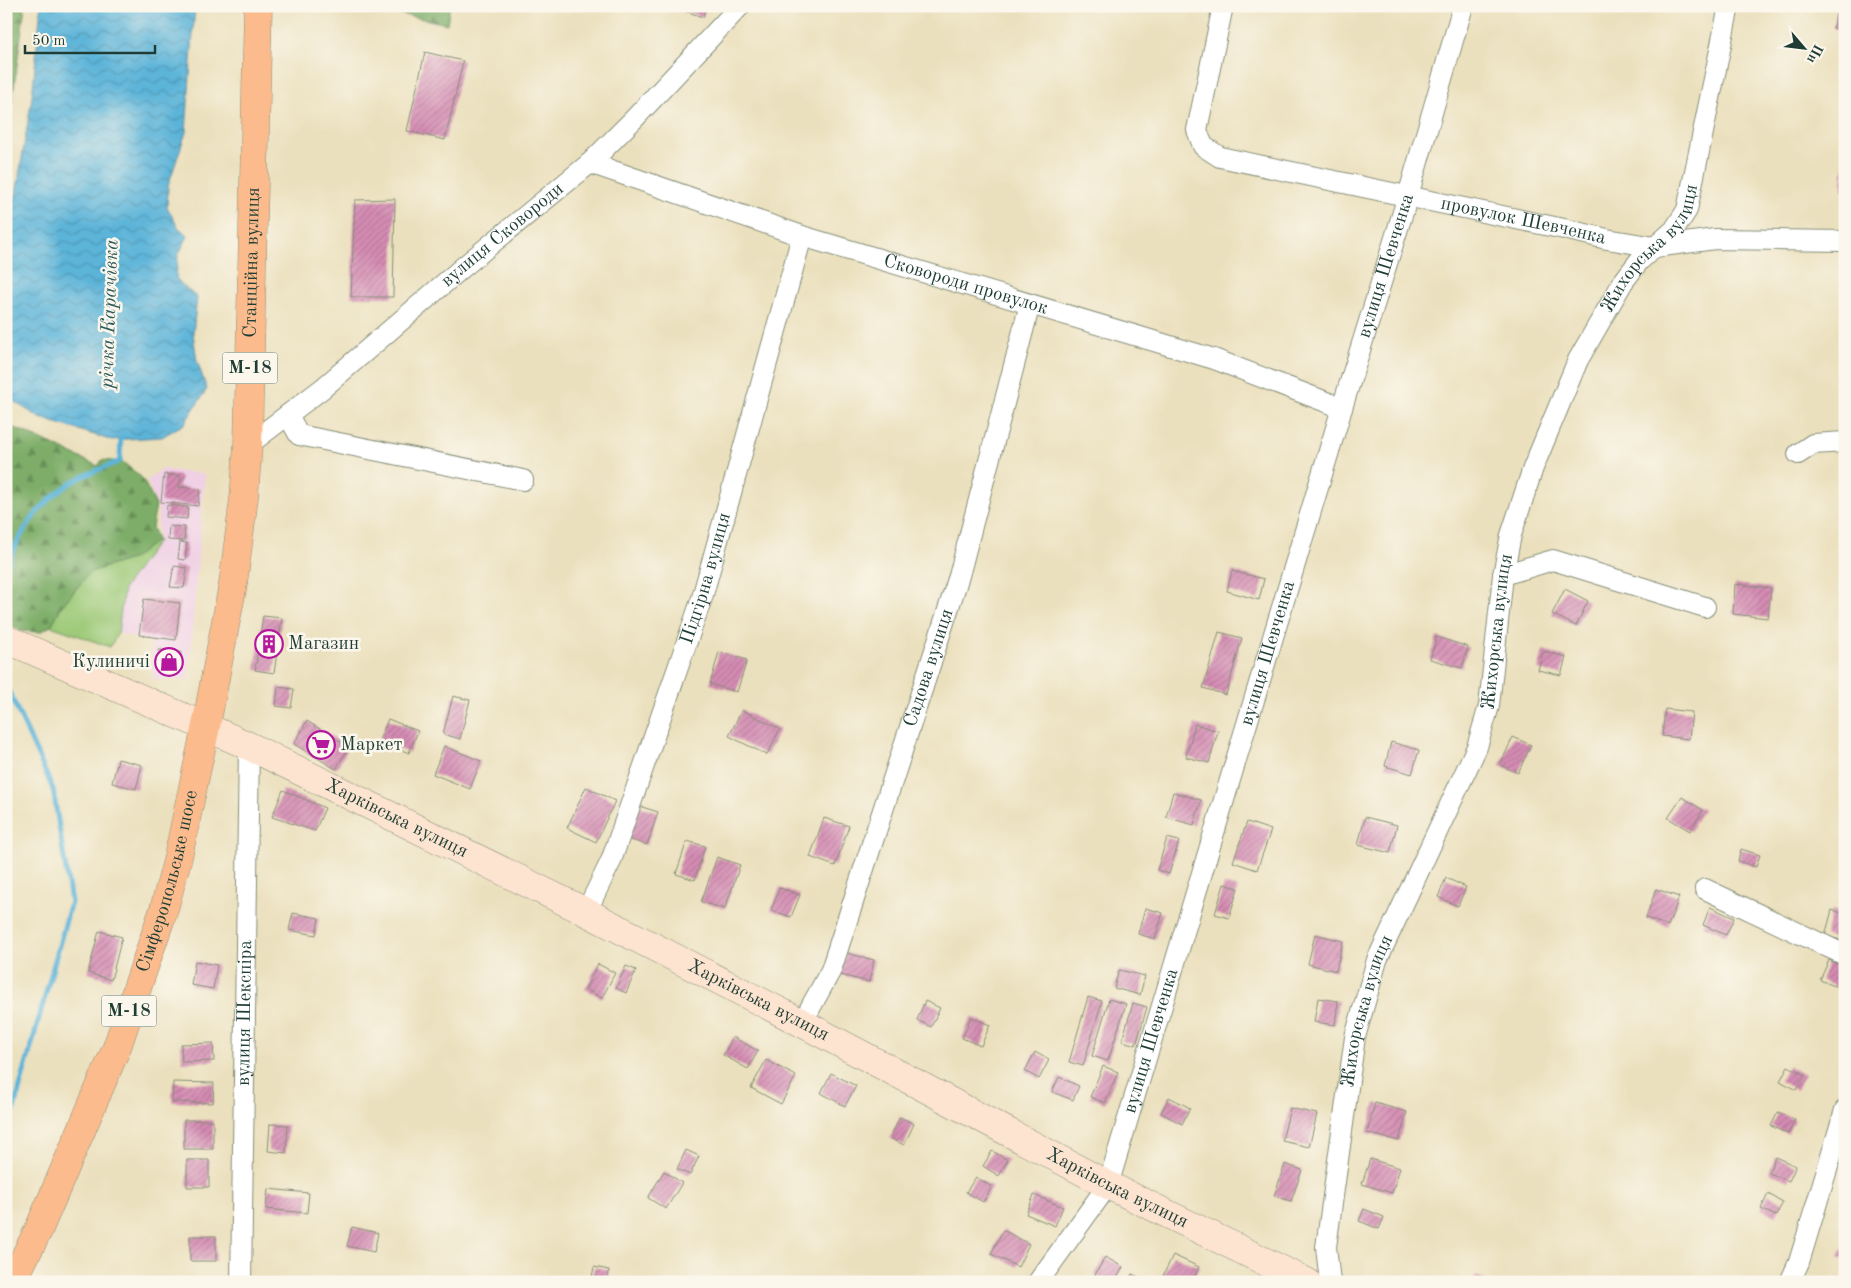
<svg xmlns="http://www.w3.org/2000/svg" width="1851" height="1288" font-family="'Old Standard TT',serif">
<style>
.built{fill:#f0d0e5}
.grass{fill:#9cc977;stroke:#5e8356}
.forest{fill:url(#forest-firs);stroke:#4e754e}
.water{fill:url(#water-waves);stroke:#3e7886}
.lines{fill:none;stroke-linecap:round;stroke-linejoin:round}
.stream{stroke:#5cb4d9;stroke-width:5}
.building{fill:url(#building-hatch)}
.street-casing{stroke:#858e78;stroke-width:22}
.secondary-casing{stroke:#858e78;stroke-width:29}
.highway-casing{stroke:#858e78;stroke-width:29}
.street{stroke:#fff;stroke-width:20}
.secondary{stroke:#fde4d1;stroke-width:28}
.highway{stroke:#fbbb8d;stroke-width:28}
.labels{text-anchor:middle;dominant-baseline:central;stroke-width:5;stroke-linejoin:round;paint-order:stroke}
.shield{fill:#fbf7ec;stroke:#61756b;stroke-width:1}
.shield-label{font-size:18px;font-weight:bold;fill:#1f3d34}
.street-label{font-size:19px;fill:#1f3d34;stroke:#fbf7ec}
.poi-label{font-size:19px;fill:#1f3d34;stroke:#fbf7ec;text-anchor:start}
.water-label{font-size:20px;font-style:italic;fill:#2e5b5d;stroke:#fbf7ec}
</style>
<defs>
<pattern id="forest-firs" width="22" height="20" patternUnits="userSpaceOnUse" patternTransform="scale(1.25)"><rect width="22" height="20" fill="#7dad68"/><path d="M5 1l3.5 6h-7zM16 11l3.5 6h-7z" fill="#668e56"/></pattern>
<pattern id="water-waves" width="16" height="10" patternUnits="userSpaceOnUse" patternTransform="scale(1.25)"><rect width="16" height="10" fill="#5cb4d9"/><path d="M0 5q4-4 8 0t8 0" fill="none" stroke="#4b94b1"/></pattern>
<pattern id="building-hatch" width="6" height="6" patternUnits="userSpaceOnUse" patternTransform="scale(1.25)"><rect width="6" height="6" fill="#d68cb4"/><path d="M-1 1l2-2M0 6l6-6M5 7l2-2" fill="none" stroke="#ad7493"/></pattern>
</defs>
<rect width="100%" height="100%" fill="#fbf7ec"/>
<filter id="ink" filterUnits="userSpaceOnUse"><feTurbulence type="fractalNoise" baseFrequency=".02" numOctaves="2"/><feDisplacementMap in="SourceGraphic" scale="10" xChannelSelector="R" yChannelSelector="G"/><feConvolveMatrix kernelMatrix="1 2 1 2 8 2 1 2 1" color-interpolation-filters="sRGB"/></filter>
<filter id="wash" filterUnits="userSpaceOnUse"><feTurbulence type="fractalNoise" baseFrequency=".0096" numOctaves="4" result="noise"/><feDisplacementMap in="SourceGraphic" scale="20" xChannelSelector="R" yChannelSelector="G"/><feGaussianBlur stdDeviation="1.12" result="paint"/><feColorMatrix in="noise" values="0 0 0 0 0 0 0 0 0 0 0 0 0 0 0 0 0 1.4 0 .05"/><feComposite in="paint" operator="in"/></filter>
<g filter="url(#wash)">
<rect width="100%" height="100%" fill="#ebe0bd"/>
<path class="built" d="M161,469L205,474L188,680L153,679L152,642L118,633L124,588L158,541V507L147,481Z"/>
<path class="grass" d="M157,540L158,541L124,588L118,633L110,647L51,626L61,607L90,572L134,558Z"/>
<path class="forest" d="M6,6H25L6,147Z
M363,6H450L447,24Z
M6,425L25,432L98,466L102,460L123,462L142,478L156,505L152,527L157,540L134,558L90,572L61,607L51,626L40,632L21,631L6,622Z"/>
<path class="water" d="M41,6H195L186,132L168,186L167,207L178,227L188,236L178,255L176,278L183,286L197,297L193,333L197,361L207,389L184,424L162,437L110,440L40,418L10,399L6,391V255L32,97Z"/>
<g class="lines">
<path class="stream" d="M6,568C20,531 38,504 71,483C85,474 104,468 120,461L121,434
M6,685L53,789L71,902L6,1138"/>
</g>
<g id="blocks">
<path class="building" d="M670,6H706L703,17Z
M1838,6H1845V31L1833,28Z
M425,52L463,61L445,140L407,131Z
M1843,168H1845V190H1842Z
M395,199L393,297H351L355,200Z
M164,474L181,476L179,487L200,489L198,506L161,502Z
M167,505L188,507L187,519L166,517Z
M169,526L185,527L184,541L168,540Z
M180,542L187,543L185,560L178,559Z
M174,566L187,568L184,588L170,587Z
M1232,571L1264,579L1259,600L1227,591Z
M1735,584L1771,588L1768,618L1733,614Z
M1565,589L1588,601L1576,626L1552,614Z
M144,599L180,603L176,640L139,635Z
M263,616L282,618L274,673L255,670Z
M1219,632L1242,638L1226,695L1203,688Z
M1437,637L1468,647L1462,668L1430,659Z
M159,650L181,652L179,673L158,672Z
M1543,651L1566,657L1561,675L1538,670Z
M719,652L747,660L737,692L710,684Z
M278,687L294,689L291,708L276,706Z
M453,696L470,700L460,739L443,734Z
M1665,709L1692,712L1689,739L1662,736Z
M742,710L780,729L767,755L729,736Z
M388,719L418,731L409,753L379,741Z
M307,721L349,747L336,769L294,744Z
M1195,724L1218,731L1209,763L1186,757Z
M1513,737L1531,745L1518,773L1500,765Z
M1391,742L1419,750L1412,774L1385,766Z
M444,746L481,761L470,789L433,774Z
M118,759L142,765L136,789L112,783Z
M586,787L615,801L596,842L567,828Z
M283,790L325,808L315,831L272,817Z
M1173,792L1201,800L1194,825L1166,817Z
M1682,797L1703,810L1690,831L1668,818Z
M639,806L658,812L647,845L628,839Z
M1365,817L1397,825L1390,853L1358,845Z
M824,818L849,826L835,866L810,857Z
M1247,822L1271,830L1257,870L1233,862Z
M1167,838L1179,841L1169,874L1157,870Z
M687,841L705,846L695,880L676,874Z
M1741,849L1760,855L1756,867L1738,861Z
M717,857L740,865L725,909L701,902Z
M1446,878L1466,887L1458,906L1438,897Z
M1224,884L1238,888L1229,918L1215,914Z
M780,888L800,895L791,917L771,910Z
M1656,889L1679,897L1668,926L1646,918Z
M1710,907L1734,918L1726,935L1703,925Z
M1145,908L1163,913L1155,939L1138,934Z
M1832,910L1845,914V941L1825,936Z
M293,913L319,918L316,935L289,930Z
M99,931L122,937L111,980L88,973Z
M1315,934L1343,941L1336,971L1308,964Z
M846,953L874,960L869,982L840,975Z
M1829,960L1845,967L1837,987L1820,980Z
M195,961L217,965L213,989L191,985Z
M598,964L615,973L602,998L585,989Z
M626,966L636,970L626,993L616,988Z
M1119,970L1145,976L1140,995L1114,988Z
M1088,997L1102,1001L1083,1066L1069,1062Z
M1318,998L1338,1001L1335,1025L1314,1022Z
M1109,999L1126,1004L1108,1061L1092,1056Z
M925,1001L940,1008L931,1027L917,1020Z
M1133,1003L1147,1007L1136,1045L1122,1041Z
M971,1017L990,1025L981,1046L962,1038Z
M733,1037L758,1051L748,1069L723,1055Z
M213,1043L214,1061L182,1062L181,1044Z
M1035,1052L1049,1060L1039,1079L1025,1071Z
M766,1060L796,1076L781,1104L751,1088Z
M1103,1066L1118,1072L1105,1103L1090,1097Z
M1788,1066L1805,1075L1796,1090L1780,1081Z
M831,1073L856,1086L845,1106L821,1093Z
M1059,1077L1079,1086L1073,1100L1052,1092Z
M173,1082L214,1083L213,1103L172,1102Z
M1169,1097L1190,1108L1182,1124L1161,1113Z
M1375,1103L1407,1112L1399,1141L1367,1133Z
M1290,1108L1317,1114L1309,1147L1282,1141Z
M1778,1112L1795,1120L1788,1134L1771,1126Z
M900,1117L914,1124L904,1145L890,1138Z
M184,1120H213V1149H184Z
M270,1124L288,1125L286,1153L268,1151Z
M686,1150L699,1156L690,1175L677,1169Z
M992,1151L1008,1160L999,1176L983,1166Z
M1775,1157L1796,1166L1789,1181L1769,1173Z
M1370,1159L1400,1168L1392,1193L1362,1184Z
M187,1160H209V1187H187Z
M1285,1164L1302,1170L1291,1201L1274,1196Z
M664,1171L682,1183L666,1209L648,1198Z
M976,1177L992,1187L983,1202L966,1192Z
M268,1189L309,1193L307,1213L266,1209Z
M1768,1194L1783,1202L1776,1216L1761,1209Z
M1034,1195L1063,1207L1055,1226L1026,1214Z
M1364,1209L1384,1217L1379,1229L1359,1221Z
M352,1227L378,1233L374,1252L347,1246Z
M1003,1230L1029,1244L1018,1267L991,1254Z
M190,1236H216V1261H190Z
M1845,1244V1259L1839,1256Z
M1173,1255L1199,1267L1192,1282H1169L1162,1278Z
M1105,1257L1123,1267L1115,1282H1107L1095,1275Z
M594,1267L609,1270L607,1282H591Z
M1132,1274L1145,1280L1144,1282H1128Z
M1476,1276L1488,1282H1473Z"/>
</g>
</g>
<g filter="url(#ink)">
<use href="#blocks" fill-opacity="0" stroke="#858e78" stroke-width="1"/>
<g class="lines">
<defs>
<g id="street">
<path id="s1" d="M1223,6L1197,130L1203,146L1220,157L1564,229L1607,239L1655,247L1715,239L1845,241"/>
<path id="s2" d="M590,163L802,236L1214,359L1342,408"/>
<path d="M288,415L299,435L523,480"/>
<path id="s3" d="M248,445L323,388L462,268L590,163L633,120L740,6"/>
<path d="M1798,454L1813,444L1845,442"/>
<path d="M1503,575L1553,560L1705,607"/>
<path d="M1705,889L1845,955"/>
<path id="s4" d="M586,912L611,861L702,598L802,236"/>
<path id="s5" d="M802,1023L831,970L959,576L1030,304"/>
<path id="s6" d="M241,1282L249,746"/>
<path id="s7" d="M1038,1282L1108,1185L1342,408L1408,196L1463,6"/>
<path id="s8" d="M1330,1282L1326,1247L1355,1037L1377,960L1477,747L1489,706L1503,575L1511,535L1533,468L1578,360L1623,282L1639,261L1674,230L1687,210L1729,6"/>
<path d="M1790,1282L1799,1262L1845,1110"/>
</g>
<g id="secondary">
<path id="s9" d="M6,639L249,746L586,912L802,1023L1108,1185L1307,1282"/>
</g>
<g id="highway">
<path id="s10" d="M12,1282L38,1231L117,1047L164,909L178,857L206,726L233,584L244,498L248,445L258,6"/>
</g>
</defs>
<use href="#street" class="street-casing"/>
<use href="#secondary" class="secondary-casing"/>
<use href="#highway" class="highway-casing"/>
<use href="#street" class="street"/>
<use href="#secondary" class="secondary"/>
<use href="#highway" class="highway"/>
</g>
</g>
<defs>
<symbol id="building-ring" viewBox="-11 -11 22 22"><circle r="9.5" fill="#fbf7ec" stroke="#b5179e" stroke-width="1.5"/><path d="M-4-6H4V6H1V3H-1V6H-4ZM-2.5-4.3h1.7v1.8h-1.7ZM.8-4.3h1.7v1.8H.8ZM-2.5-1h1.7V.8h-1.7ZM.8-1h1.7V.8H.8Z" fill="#b5179e"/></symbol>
<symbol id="shop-ring" viewBox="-11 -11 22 22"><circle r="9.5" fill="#fbf7ec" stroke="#b5179e" stroke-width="1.5"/><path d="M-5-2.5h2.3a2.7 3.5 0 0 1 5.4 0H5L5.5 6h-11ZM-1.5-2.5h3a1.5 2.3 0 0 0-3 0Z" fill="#b5179e"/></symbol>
<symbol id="supermarket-ring" viewBox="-11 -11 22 22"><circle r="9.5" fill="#fbf7ec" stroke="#b5179e" stroke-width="1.5"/><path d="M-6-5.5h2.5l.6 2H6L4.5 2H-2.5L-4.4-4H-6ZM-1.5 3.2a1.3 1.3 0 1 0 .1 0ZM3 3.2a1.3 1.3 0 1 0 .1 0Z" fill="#b5179e"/></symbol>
</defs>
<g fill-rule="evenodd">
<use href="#building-ring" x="253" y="628" width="32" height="32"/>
<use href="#shop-ring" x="153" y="646" width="32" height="32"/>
<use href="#supermarket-ring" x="305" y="729" width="32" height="32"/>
</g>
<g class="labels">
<g class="shield">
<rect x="222.5" y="352.5" width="55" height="31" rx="4"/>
<rect x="101.5" y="995.5" width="55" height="31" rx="4"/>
</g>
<g class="shield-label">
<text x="250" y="368">М-18</text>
<text x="129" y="1011">М-18</text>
</g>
<g class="street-label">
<text stroke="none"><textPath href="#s1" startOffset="474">провулок Шевченка</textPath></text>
<text stroke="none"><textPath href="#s3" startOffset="330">вулиця Сковороди</textPath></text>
<text stroke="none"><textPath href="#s8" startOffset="1100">Жихорська вулиця</textPath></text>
<text stroke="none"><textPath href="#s10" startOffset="1058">Станційна вулиця</textPath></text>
<text stroke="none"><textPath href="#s7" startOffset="1080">вулиця Шевченка</textPath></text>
<text stroke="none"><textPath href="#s2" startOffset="395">Сковороди провулок</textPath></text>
<text stroke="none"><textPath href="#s4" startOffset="355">Підгірна вулиця</textPath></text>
<text stroke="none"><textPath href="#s8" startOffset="680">Жихорська вулиця</textPath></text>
<text stroke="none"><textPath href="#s7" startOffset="675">вулиця Шевченка</textPath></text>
<text stroke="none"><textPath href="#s5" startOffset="378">Садова вулиця</textPath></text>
<text stroke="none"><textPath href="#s9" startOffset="430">Харківська вулиця</textPath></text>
<text stroke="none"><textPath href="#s10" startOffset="431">Сімферопольське шосе</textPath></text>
<text stroke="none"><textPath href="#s9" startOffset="835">Харківська вулиця</textPath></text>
<text stroke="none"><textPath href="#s8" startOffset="275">Жихорська вулиця</textPath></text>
<text stroke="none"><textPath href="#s6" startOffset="269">вулиця Шекспіра</textPath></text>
<text stroke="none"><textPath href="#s7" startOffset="270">вулиця Шевченка</textPath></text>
<text stroke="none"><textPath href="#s9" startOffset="1240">Харківська вулиця</textPath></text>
</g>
<g class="poi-label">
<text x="288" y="644">Магазин</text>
<text x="150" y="662" text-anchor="end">Кулиничі</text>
<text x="340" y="745">Маркет</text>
</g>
<g class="water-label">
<text transform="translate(110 314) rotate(-88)">річка Карачівка</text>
</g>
</g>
<rect width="1851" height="1288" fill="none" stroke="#fbf7ec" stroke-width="25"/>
<g transform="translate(1804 48) rotate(118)" stroke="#fbf7ec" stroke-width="4" paint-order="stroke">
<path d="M0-4L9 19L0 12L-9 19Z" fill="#1f3d34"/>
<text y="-8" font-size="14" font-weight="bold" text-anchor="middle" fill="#1f3d34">Пн</text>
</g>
<path d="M25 45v8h130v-8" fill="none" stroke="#1f3d34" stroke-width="2.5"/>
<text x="32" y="45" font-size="15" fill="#1f3d34" stroke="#fbf7ec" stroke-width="4" paint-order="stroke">50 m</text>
</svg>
